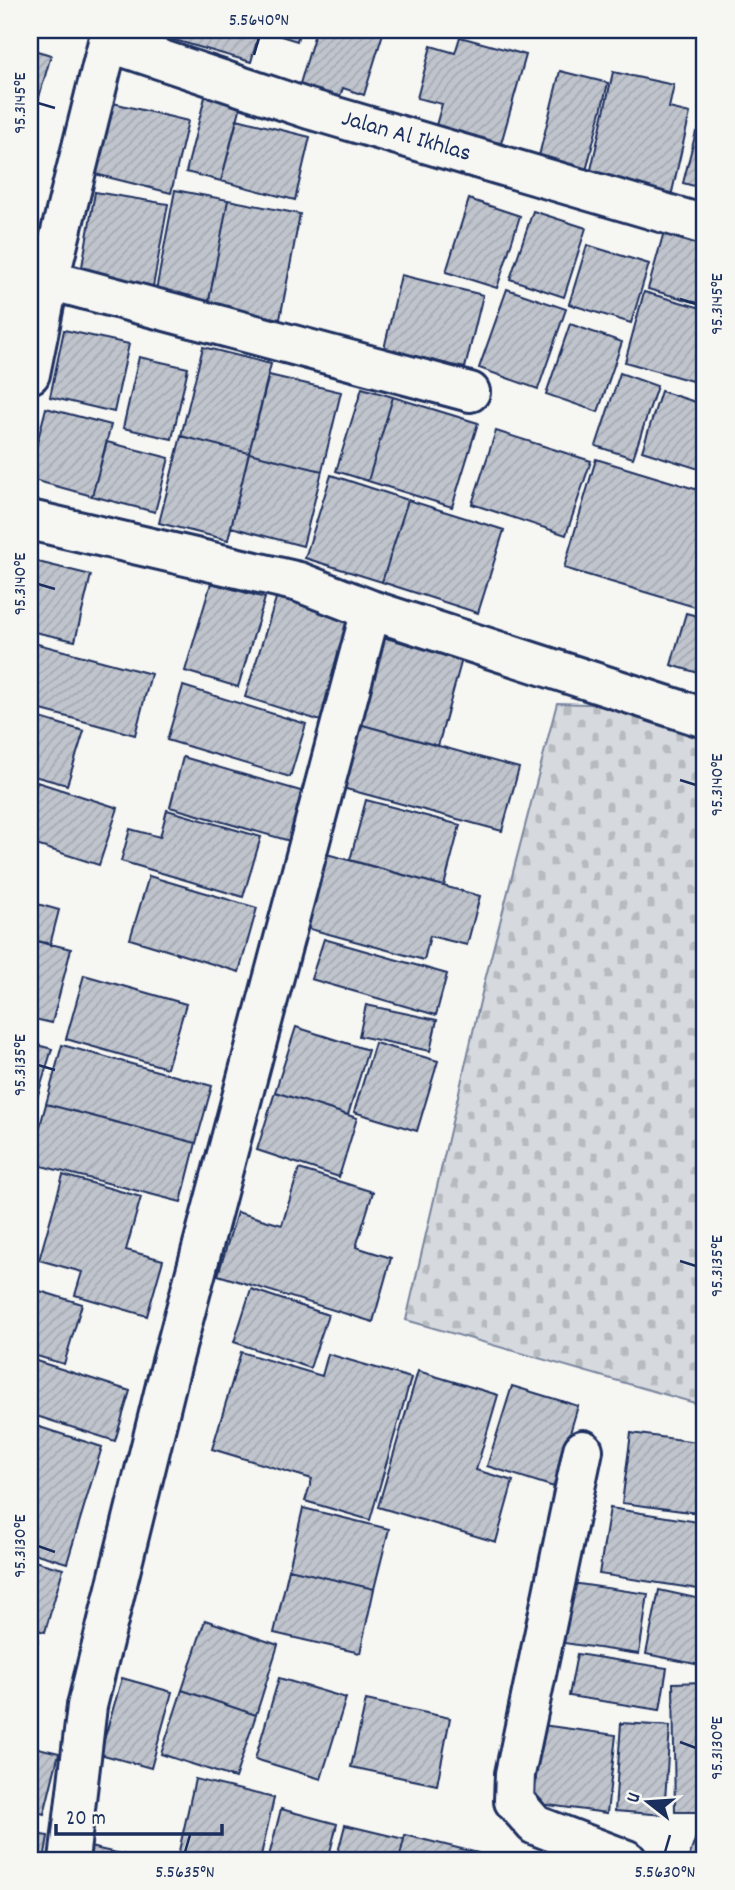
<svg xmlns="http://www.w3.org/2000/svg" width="735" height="1890" font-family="Dekko,sans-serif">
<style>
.cemetery{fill:url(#cemetery-stones);stroke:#78849e;stroke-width:2}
.building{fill:url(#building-hatch);stroke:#1b2f5e;stroke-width:2}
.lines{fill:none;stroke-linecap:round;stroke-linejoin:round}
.street-casing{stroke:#1b2f5e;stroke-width:44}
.street{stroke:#f6f6f2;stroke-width:38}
.ticks{fill:none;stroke:#1b2f5e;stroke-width:2.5}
.labels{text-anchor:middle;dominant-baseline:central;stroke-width:6;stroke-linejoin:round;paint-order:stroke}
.street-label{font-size:24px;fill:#1b2f5e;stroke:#f6f6f2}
.neatline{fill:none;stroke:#1b2f5e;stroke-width:2.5}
.ticks-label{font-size:18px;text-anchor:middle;fill:#1b2f5e}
</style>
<defs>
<pattern id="cemetery-stones" width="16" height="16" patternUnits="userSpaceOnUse" patternTransform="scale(1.75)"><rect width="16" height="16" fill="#d6d9dd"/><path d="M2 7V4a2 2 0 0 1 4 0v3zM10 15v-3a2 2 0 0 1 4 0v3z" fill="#b7bbc0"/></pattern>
<pattern id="building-hatch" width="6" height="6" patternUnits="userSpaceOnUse" patternTransform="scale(1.75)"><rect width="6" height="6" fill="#c0c4cd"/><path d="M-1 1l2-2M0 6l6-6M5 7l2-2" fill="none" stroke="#a4a9b2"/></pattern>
</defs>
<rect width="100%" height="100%" fill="#f6f6f2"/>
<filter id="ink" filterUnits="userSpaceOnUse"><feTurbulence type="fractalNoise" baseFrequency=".0143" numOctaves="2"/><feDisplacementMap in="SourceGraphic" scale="14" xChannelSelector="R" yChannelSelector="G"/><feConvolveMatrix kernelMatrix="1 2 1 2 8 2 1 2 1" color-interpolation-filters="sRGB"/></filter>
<g filter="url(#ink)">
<path class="cemetery" d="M557,703L705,708V1406L406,1320L485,980Z"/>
<path class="building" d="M173,30H260L251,62L171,39Z
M268,30H300L297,41L268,32Z
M316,30H384L364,95L343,88L339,99L299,87Z
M460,37L526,55L500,147L435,129L442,104L417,98L431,46L455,53Z
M30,49L51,55L30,129Z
M560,71L608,83L584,179L536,168Z
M613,72L674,85L669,108L690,113L670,201L588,183Z
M207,89L243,98L221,181L186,172Z
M109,102L188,121L171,193L91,173Z
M237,119L310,137L295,200L221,181Z
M696,132L705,134V189L683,183Z
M175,190L228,200L208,306L155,296Z
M95,192L168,204L152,292L80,278Z
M469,199L520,216L497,288L446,272Z
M228,200L300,214L280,319L208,306Z
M533,211L586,228L564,297L510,279Z
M665,228L705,239V305L648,289Z
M587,245L649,264L631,323L569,304Z
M401,275L483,295L465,368L384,349Z
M507,289L566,309L538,389L479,368Z
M644,292L705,309V361L699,383L625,362Z
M570,324L622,342L598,412L546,394Z
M64,330L129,344L114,412L50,397Z
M203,347L271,364L249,453L181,436Z
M139,357L188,368L172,439L123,428Z
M620,373L657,386L633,458L596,446Z
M269,375L341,392L322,471L249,453Z
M362,388L393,397L368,481L336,471Z
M661,391L705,405V471L642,451Z
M393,397L478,423L452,507L368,481Z
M46,408L111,425L92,496L30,479V470Z
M496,431L591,461L566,535L472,504Z
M181,436L249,453L228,540L159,523Z
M107,442L169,458L155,512L92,496Z
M249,453L322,471L303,546L231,527Z
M596,459L705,492V610L564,568Z
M331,475L408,500L382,582L305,558Z
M408,500L504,530L478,613L382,582Z
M30,560L91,575L75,641L30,631Z
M211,583L265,598L238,687L185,671Z
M279,589L358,614L324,722L245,697Z
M686,613L705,618V675L671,665Z
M375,635L462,659L438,746L352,722Z
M30,642L151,674L135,735L30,707Z
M183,686L306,724L290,777L167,740Z
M30,715L84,731L67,785L30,775Z
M352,722L519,768L502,831L335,786Z
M183,757L304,792L290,841L170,807Z
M37,782L118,808L99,865L30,843V807Z
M366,800L460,825L444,886L350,860Z
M167,810L261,837L243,897L121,861L130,829L160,837Z
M323,853L480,896L467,945L430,936L424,960L303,927Z
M149,876L257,908L239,972L130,939Z
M30,902L59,910L50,945L30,939Z
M30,939L71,949L52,1023L30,1018Z
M324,939L447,974L436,1015L311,979Z
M84,975L186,1004L167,1068L66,1039Z
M366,1005L437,1020L430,1051L359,1036Z
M296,1027L368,1050L348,1115L275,1092Z
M30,1043L52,1049L37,1098L30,1095Z
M375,1043L438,1061L417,1131L354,1112Z
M62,1045L212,1086L196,1143L46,1104Z
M275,1092L357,1118L339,1177L257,1150Z
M46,1104L196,1143L181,1202L30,1163Z
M299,1169L373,1192L356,1247L391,1258L373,1322L218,1275L237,1212L282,1225Z
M63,1175L141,1197L126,1250L163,1260L147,1316L75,1295L82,1272L39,1260Z
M30,1288L82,1304L64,1364L30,1354Z
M251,1289L328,1315L310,1368L234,1342Z
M241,1352L322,1376L328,1354L411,1378L370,1520L305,1501L312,1479L212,1449Z
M30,1359L130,1391L115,1441L30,1414Z
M418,1371L498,1395L476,1470L513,1481L496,1542L378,1507Z
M512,1386L578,1406L554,1487L487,1466Z
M30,1424L102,1447L67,1563L30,1552Z
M631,1433L705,1443V1514L622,1503Z
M303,1508L389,1529L374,1589L289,1569Z
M610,1508L705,1523V1590L599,1574Z
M30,1560L63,1569L45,1632L30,1628Z
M289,1569L374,1589L360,1653L274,1633Z
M572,1583L648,1594L639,1654L564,1643Z
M659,1590L705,1600V1666L646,1654Z
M205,1620L278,1645L256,1715L182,1690Z
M30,1637L38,1640L30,1669Z
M577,1654L667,1668L660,1710L569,1696Z
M122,1678L172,1692L151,1768L100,1754Z
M279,1678L346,1698L321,1779L255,1759Z
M705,1682V1812H675L673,1683Z
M182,1690L256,1715L235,1778L161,1754Z
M366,1700L450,1718L437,1785L351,1767Z
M621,1723L670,1726L664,1815L615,1811Z
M542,1725L616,1735L607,1813L533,1803Z
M30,1746L59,1753L44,1814L30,1810Z
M195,1779L274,1798L260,1860H177Z
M281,1809L337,1824L328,1860H268Z
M703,1817L705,1818V1860H688Z
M345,1825L404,1839L399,1860H336Z
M30,1833L48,1836L44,1860H30Z
M405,1835L478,1853L477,1860H399Z
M90,1847L147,1860H87Z"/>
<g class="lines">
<defs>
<path id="street" d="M108,42L309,109L705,225
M49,280L470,392
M30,374L49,280L111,30
M30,520L299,582L371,610L705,718
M583,1450L515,1774L514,1801L535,1825L627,1860
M69,1860L87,1706L167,1381L371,610"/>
</defs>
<use href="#street" class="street-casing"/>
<use href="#street" class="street"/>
</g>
</g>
<path class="ticks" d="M254,55L259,38M38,103L55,108M680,299L696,304M38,584L55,589M680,780L696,785M38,1065L55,1070M680,1261L696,1266M38,1546L55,1552M680,1742L696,1748M185,1852L190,1835M665,1852L670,1835"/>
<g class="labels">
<g class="street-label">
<text transform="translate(406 137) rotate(16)">Jalan Al Ikhlas</text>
</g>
</g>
<rect width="735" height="1890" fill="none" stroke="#f6f6f2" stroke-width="77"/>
<g transform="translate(648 1802) rotate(287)" stroke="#f6f6f2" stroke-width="5" paint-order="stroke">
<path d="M0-5L12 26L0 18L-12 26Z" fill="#1b2f5e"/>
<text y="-10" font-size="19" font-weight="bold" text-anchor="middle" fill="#1b2f5e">U</text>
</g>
<path d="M56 1824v10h166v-10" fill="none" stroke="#1b2f5e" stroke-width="3.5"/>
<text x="66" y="1824" font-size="21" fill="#1b2f5e" stroke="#f6f6f2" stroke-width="5" paint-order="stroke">20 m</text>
<rect x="38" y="38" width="658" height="1814" class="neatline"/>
<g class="ticks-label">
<text x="259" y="25">5.5640°N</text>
<text transform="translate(19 103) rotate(-90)" y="6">95.3145°E</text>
<text transform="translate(716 304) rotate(-90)" y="6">95.3145°E</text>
<text transform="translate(19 584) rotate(-90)" y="6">95.3140°E</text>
<text transform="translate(716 785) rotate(-90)" y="6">95.3140°E</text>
<text transform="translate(19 1065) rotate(-90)" y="6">95.3135°E</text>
<text transform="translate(716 1266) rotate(-90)" y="6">95.3135°E</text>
<text transform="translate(19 1546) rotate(-90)" y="6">95.3130°E</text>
<text transform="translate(716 1748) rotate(-90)" y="6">95.3130°E</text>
<text x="185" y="1877">5.5635°N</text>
<text x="665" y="1877">5.5630°N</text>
</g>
</svg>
